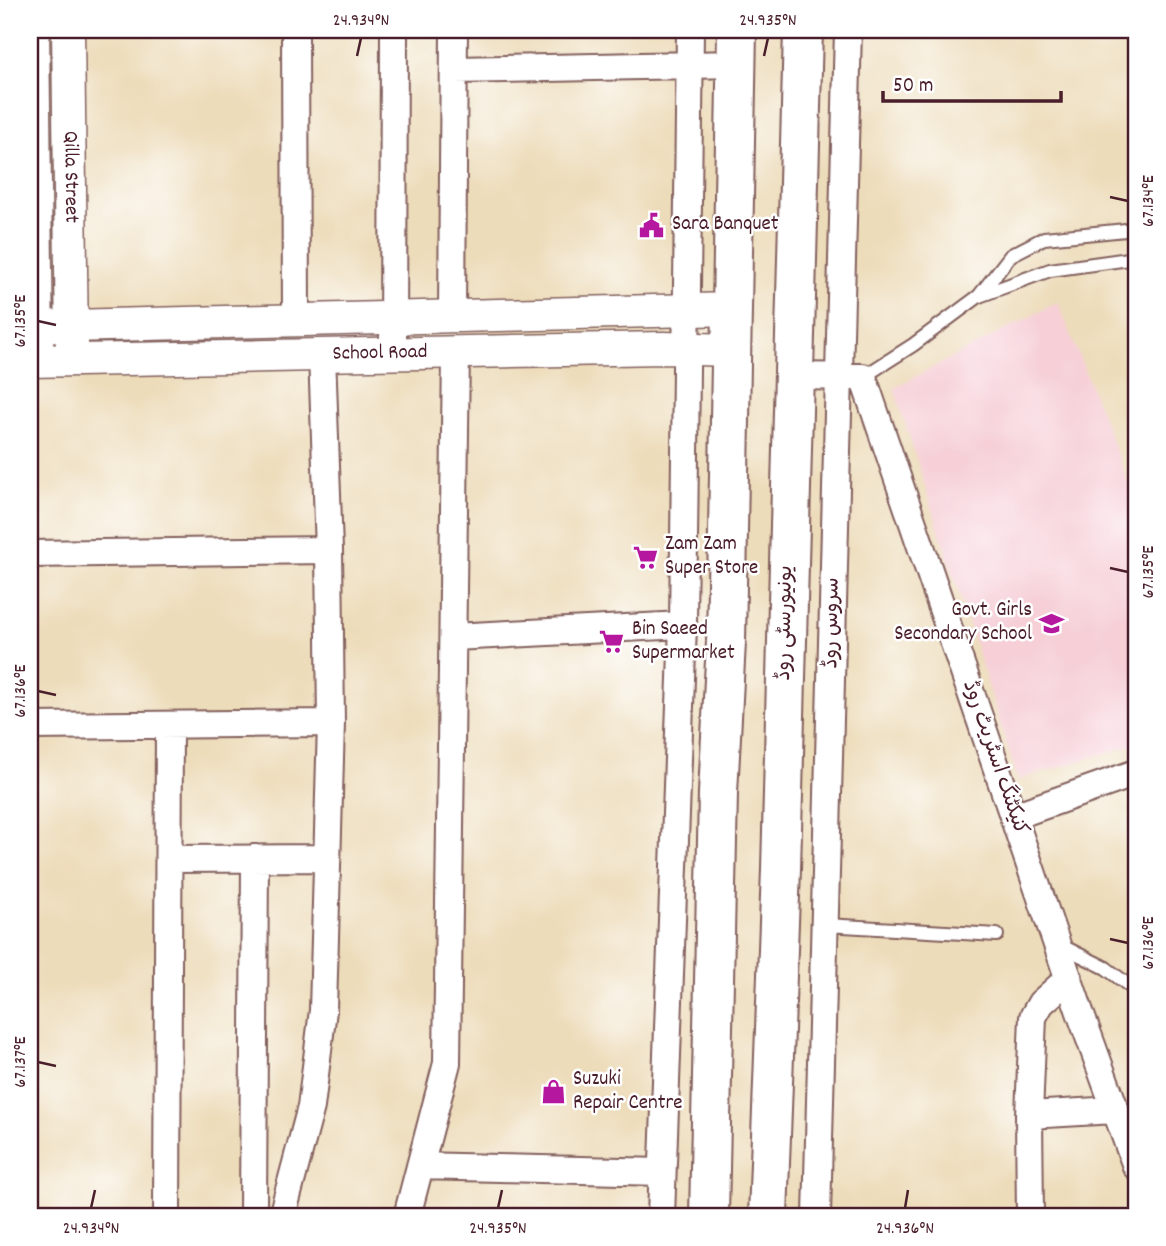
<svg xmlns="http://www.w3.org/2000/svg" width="1166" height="1246" font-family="Dekko,'Playpen Sans Arabic',sans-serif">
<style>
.built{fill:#f6cfd7}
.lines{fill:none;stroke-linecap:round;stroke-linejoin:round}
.service-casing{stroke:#83615d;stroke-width:16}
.minor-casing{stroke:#83615d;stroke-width:30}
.tertiary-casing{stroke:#83615d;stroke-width:35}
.primary-casing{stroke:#83615d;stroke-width:42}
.service{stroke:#fff;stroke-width:12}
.minor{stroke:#fff;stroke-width:26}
.tertiary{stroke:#fff;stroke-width:32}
.primary{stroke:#fff;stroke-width:38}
.ticks{fill:none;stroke:#4a1f2b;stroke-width:2.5}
.labels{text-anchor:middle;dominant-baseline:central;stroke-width:5;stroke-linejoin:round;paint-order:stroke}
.street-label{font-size:21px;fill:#4a1f2b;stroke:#fff}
.poi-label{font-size:21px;fill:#4a1f2b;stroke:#fff;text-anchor:start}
.neatline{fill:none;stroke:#4a1f2b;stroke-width:2.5}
.ticks-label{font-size:18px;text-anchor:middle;fill:#4a1f2b}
</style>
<rect width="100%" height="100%" fill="#fff"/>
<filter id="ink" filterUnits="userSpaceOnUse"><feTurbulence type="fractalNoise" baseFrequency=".0143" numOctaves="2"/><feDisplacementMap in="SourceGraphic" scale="14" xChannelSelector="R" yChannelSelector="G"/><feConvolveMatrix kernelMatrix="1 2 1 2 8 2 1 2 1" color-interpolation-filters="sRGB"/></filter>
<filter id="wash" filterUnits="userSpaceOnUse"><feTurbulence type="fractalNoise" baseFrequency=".00686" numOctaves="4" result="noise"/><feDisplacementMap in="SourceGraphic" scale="28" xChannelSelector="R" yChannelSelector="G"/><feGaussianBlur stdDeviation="1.57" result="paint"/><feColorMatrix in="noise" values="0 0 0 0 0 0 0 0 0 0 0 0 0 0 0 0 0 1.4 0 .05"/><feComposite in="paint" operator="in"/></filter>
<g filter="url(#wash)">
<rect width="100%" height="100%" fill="#eddcba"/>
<path class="built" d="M1058,302L1136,503V744L1018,780L894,388Z"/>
</g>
<g filter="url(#ink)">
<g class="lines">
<defs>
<path id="service" d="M979,296L1050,270L1136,258
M863,377L913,345L979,296L1011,255L1044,238L1136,229
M826,925L997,935
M1060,945L1106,968L1136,991"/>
<path id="minor" d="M295,30L296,319
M455,70L736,64
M452,314L454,30
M393,353L394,30
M792,376L863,377L1081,1015L1136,1166
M30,554L329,550
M453,637L683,625
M30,726L331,723
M1014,816L1136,773
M169,859L327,858
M1029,1115L1033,1017L1041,1003L1069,978
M420,1166L662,1172
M167,1216L169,726
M253,1216L255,858
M282,1216L311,1107L323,1010L331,723L329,550L322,354
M407,1216L447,1063L456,352
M661,1216L683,625L690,30
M817,1216L848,30
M1030,1216L1029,1115L1115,1110"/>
<g id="tertiary">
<path d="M33,30L37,347"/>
<path id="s1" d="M68,30L72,346"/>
<path d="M30,327L732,309"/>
<path id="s2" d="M30,361L663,348L731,350"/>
</g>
<path id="primary" d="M709,1216L718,793L726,642L737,30
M768,1216L781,869L803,30"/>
</defs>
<use href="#service" class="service-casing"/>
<use href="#minor" class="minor-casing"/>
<use href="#tertiary" class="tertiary-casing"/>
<use href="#primary" class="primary-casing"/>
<use href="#service" class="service"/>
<use href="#minor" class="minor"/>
<use href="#tertiary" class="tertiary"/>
<use href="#primary" class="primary"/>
</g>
</g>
<path class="ticks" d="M357,56L361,38M764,56L768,38M1110,197L1128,201M38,321L56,325M1110,568L1128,572M38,691L56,695M1110,939L1128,943M38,1062L56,1066M91,1208L95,1190M498,1208L502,1190M905,1208L908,1190"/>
<defs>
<symbol id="civic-bare" viewBox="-9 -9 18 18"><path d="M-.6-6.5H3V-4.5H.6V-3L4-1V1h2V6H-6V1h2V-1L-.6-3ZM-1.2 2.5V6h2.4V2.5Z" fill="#b5179e" stroke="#fff" stroke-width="2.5" paint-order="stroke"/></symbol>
<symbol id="supermarket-bare" viewBox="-9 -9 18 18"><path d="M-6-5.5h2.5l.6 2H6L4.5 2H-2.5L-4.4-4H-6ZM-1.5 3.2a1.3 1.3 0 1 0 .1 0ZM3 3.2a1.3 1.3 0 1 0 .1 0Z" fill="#b5179e" stroke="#fff" stroke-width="2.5" paint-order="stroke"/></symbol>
<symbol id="school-bare" viewBox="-9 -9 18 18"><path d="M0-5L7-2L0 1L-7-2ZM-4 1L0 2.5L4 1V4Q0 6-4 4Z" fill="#b5179e" stroke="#fff" stroke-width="2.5" paint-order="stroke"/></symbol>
<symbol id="shop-bare" viewBox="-9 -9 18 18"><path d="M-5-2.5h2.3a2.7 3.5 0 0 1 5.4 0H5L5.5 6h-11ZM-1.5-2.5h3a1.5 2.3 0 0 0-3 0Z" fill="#b5179e" stroke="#fff" stroke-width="2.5" paint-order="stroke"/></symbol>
</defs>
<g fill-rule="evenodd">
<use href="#civic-bare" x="634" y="208" width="35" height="35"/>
<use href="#supermarket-bare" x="628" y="540" width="35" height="35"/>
<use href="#school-bare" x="1034" y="606" width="35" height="35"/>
<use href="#supermarket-bare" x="594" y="624" width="35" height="35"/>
<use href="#shop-bare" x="536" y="1074" width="35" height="35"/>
</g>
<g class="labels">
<g class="street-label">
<text stroke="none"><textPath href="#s1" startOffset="147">Qilla Street</textPath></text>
<text stroke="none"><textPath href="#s2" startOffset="350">School Road</textPath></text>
<text transform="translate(786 623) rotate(-89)">یونیورسٹی روڈ</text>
<text transform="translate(833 623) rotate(-89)">سروس روڈ</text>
<text transform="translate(994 758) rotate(71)">کنیکٹنگ اسٹریٹ روڈ</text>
</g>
<g class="poi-label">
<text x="672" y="225">Sara Banquet</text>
<text x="665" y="545">Zam Zam<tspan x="665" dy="24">Super Store</tspan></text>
<text x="1032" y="611" text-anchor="end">Govt. Girls<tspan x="1032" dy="24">Secondary School</tspan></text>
<text x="632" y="630">Bin Saeed<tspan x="632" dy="24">Supermarket</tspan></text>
<text x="573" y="1080">Suzuki<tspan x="573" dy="24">Repair Centre</tspan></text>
</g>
</g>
<rect width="1166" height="1246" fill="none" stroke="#fff" stroke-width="77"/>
<path d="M883 91v10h178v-10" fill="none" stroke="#4a1f2b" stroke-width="3.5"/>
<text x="893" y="91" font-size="21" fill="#4a1f2b" stroke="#ffffff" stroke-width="5" paint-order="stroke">50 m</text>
<rect x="38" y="38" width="1090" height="1170" class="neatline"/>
<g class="ticks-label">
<text x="361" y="25">24.934°N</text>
<text x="768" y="25">24.935°N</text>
<text transform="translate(1147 201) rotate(-90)" y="6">67.134°E</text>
<text transform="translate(19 321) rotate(-90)" y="6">67.135°E</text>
<text transform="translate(1147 572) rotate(-90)" y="6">67.135°E</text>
<text transform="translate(19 691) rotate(-90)" y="6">67.136°E</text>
<text transform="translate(1147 943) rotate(-90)" y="6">67.136°E</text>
<text transform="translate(19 1062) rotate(-90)" y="6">67.137°E</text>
<text x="91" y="1233">24.934°N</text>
<text x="498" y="1233">24.935°N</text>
<text x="905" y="1233">24.936°N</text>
</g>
</svg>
